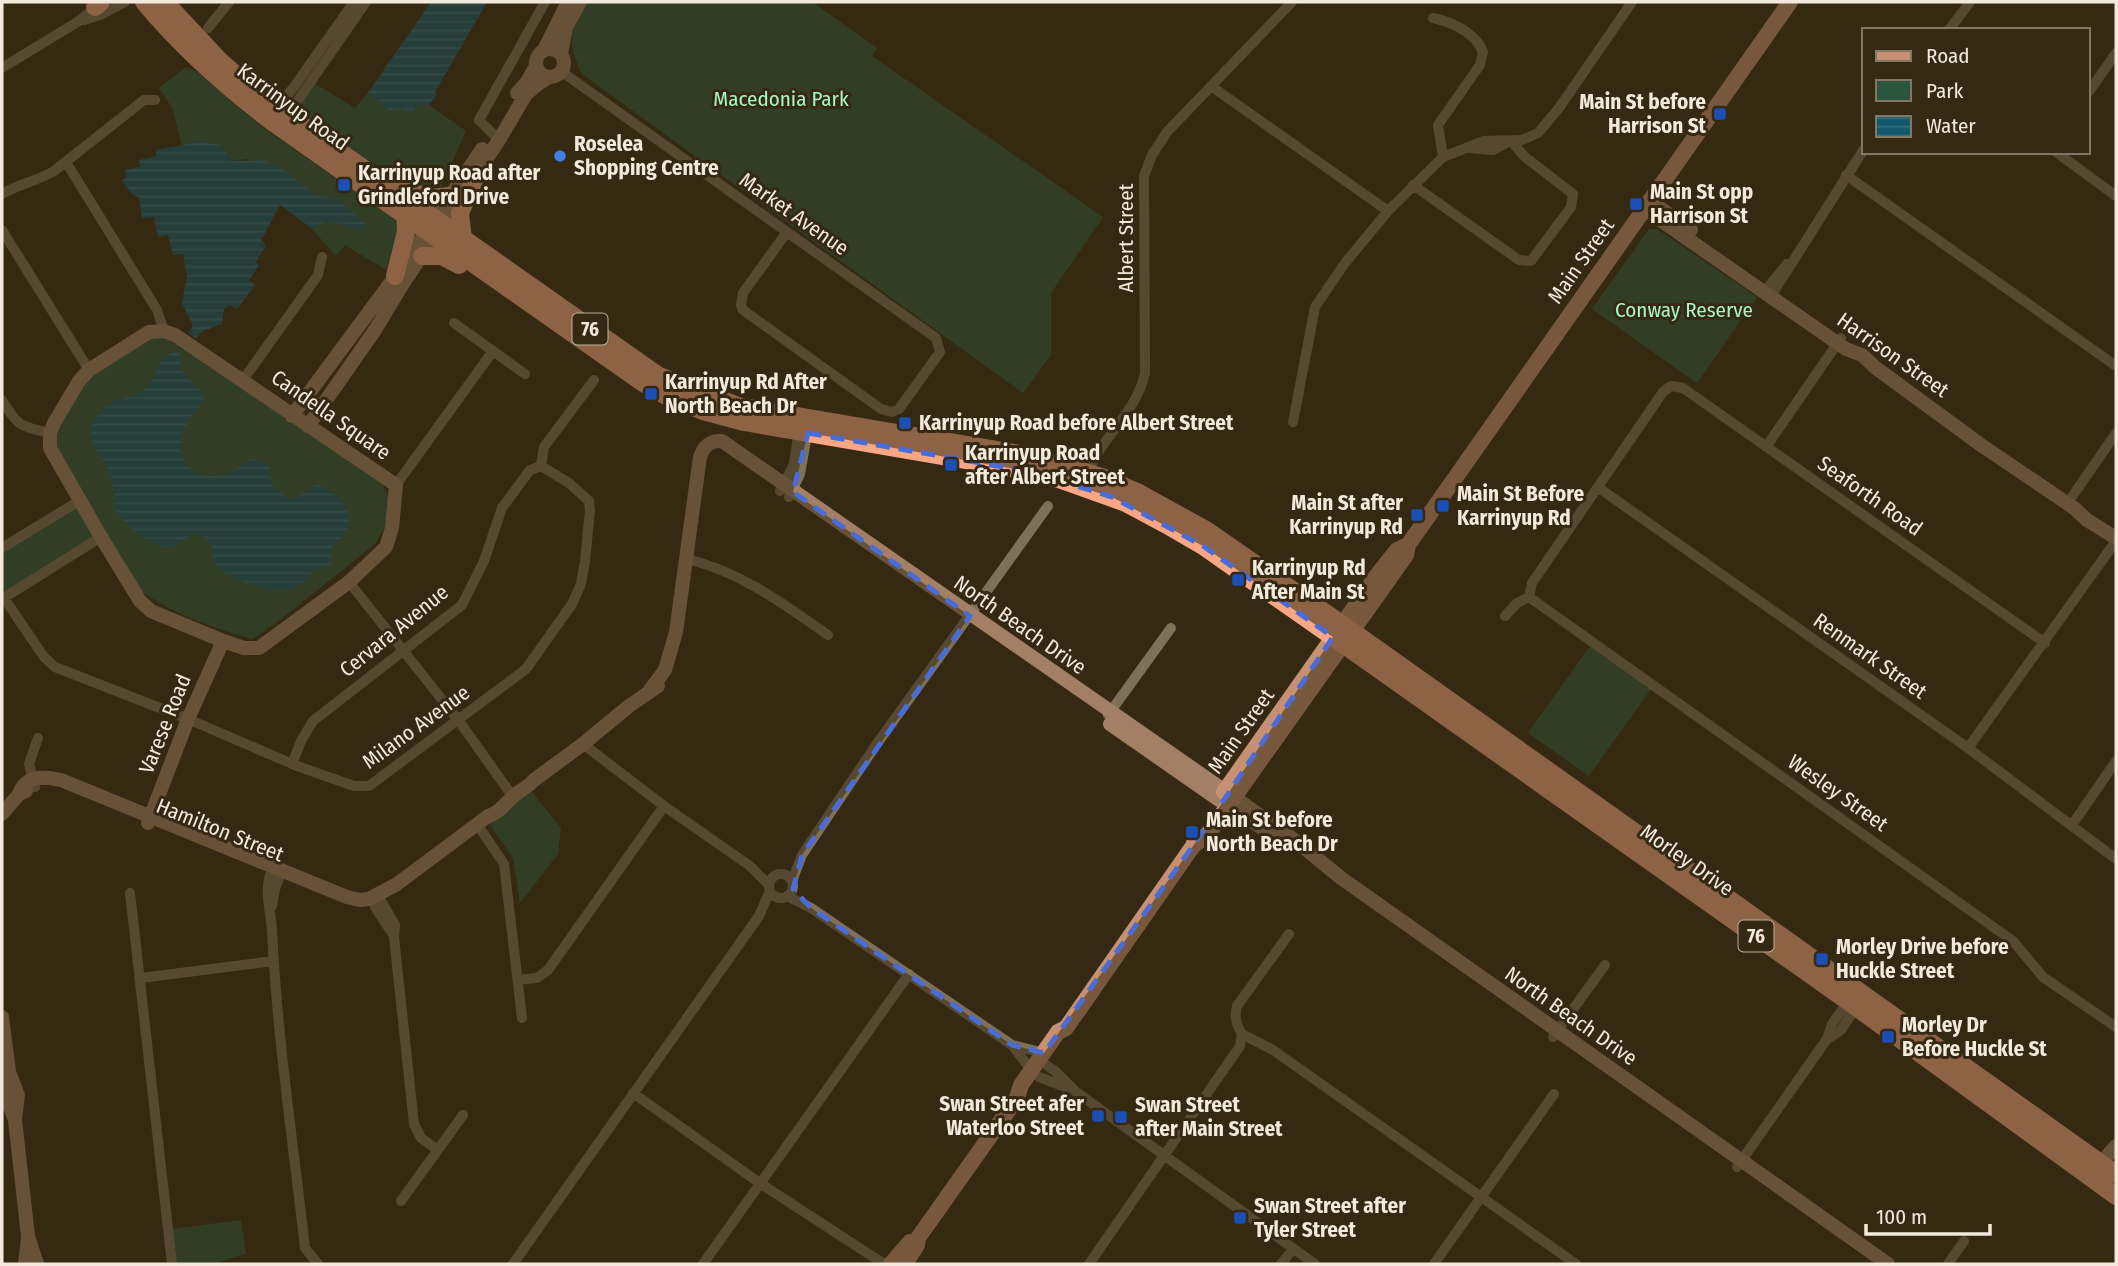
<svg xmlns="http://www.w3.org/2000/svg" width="2118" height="1266" font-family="'Fira Sans Condensed',sans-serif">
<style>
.green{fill:#2b553d}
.water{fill:url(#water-rules)}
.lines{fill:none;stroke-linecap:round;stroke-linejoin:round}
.street{stroke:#7f7058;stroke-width:10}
.secondary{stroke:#a38065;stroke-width:14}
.primary{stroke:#c89072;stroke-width:16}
.highway{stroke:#f8a684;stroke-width:18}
.marked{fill:none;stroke:#486dd9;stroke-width:5;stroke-dasharray:14 9;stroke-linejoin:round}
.transit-dot{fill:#1a4fb4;stroke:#362913;stroke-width:2.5}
.shop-dot{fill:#3f7fe0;stroke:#362913;stroke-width:2.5}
.labels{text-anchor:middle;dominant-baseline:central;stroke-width:6;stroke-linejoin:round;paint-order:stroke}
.shield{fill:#362913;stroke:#bab0a0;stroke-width:2}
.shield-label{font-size:19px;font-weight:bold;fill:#f3eadd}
.park-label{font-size:21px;fill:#a7f7c6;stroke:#362913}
.poi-label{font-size:21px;font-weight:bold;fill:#f3eadd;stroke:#362913;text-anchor:start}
.street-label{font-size:21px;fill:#f3eadd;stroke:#362913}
</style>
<defs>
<pattern id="water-rules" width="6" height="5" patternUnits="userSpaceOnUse" patternTransform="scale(1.75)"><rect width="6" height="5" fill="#12586c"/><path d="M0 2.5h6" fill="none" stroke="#357081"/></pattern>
</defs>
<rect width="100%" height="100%" fill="#362913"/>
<path class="green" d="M585,2H812L877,48L872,56L1103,217L1051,293V355L1023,393L582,74C567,44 569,30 585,2Z
M186,67L196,71L262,127L395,219L398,234L386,270L345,245L336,256L311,228L329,221L338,200L312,193L284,169L247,159L232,161L221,145L202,141L182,145L172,108L159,88Z
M312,82L355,108L367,94L377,99L389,111L401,109L413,112L416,105H429L466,131L441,187C403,190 325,133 293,111Z
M1649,229H1657L1757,297L1697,383L1592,309Z
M162,334L381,480L388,497L386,525L375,544L276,623L252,639C214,628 173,614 141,591L55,447L54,437L89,375L149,336Z
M78,503L97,536L2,597V549Z
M1591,645L1652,688L1589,776L1528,733Z
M530,790L561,828L558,854L520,903L513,858L489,823Z
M241,1220L246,1254L212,1264H176L172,1229Z"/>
<path class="water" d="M431,2H487L435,92L437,94L429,105H416L413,113L401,109L389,111L377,99L367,94Z
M202,141L221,145L232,161L263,160L284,169L312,193L338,200L367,224L363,231L329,221L311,228L280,205L261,240L266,245L256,262L259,265L249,280L255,285L237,309L230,305L224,309L222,324L203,331L196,338L188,333L193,326L182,303L187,275L183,254L173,255L168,235L158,237L154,217L142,218L139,198L130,192L122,180L126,178L125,170L140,167L139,160L156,156V150Z
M176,351L181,357L179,368L201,392L204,399C198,411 185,421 182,435C173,481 225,488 250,458L270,466C268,486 277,493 294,499L317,484C335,491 359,511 345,533C341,540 334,544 330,550L331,565C325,570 319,567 312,573C307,577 303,584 296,587C279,596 226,581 216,564C209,552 215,542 199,533C189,535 182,542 173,546C153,552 124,522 113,508C115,495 114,482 108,470C97,446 77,434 104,408C115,397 131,399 143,390C164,374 148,364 176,351Z"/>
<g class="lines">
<path class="street" d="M1433,18C1452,22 1476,33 1483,52L1480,65L1438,125L1443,157
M84,20L100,15L125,2
M208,28L229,2
M1949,30L1970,2
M2,68L79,21L99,5
M562,72L936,338L940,352L899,409L892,412L881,409L743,310L741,305L743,293L787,232
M1211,86L1388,211
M2088,93L2116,53
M277,108L294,87L354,2
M287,116L366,2
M499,140L479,120L545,2
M1468,148L1493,150L1510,141
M2056,152L2116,196
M66,162L157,310L164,331
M1846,175L2116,366
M1413,185L1519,260L1531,261L1571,207L1573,194L1525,157L1511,141
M2,194C19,184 37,181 54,171L144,100H155
M2,230L89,370
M1765,291L1787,264
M1771,296L1864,149
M454,323L525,374
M243,380L318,275L322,257
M2,400C18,427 20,426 50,433
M1293,422L1315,307L1345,263L1388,211L1443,157L1484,141L1522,140L1538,133L1559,108L1632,2
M1766,447L1841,338
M541,466L544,447L594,380
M1088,472C1103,435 1136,414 1145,373L1144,176L1152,155L1167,132L1292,2
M396,485L493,351
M1599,488L1968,748L2116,859
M780,491L794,464L799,429
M789,497L800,474L808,429
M2067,504L2116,433
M2,548L79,501
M687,559C743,573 782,603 828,635
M349,582L459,721L513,797
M1529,597L2013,941L2043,977L2116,1027
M4,598L44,657L55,667L188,719L297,766L354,786H369L526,669L572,604L581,584L585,561L590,510L589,501L569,483L541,466
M2,599L101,537
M1505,616L1517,603L1529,597L1532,583L1663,392L1671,386L1683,388L2045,643
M1108,715L1171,628
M583,744L664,806L750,866L769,885
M1968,748L2116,541
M292,764L301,741L313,721L462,605L484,561L502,508L530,470L541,466
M35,787L29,764L38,738
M477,824L504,864L522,1018
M2072,825L2116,761
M273,867C263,889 270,907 272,930C277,1036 293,1142 305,1248L318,1264
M769 886a12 12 0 1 1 24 0a12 12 0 1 1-24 0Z
M792,881L802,855L876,745L1048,506
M130,893L172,1264
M377,894L395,925L394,937L414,1124L421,1138L438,1150
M374,896L375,907L392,933
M787,896L811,908L1012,1045L1044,1053
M272,906L275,889L282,871
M141,978L273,961
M518,980L537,978L548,970L664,806
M1242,1034L1273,1050L1576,1264
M1553,1037L1605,965
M1828,1039L1841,1030L1859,1003
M1012,1045L1031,1070
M1039,1060L1055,1071L1075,1091L1315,1264
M1039,1077L1068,1088
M633,1093L761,1184L884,1264
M1737,1167L1827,1039L1832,1024L1850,999
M401,1201L463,1115
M513,1264L759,916L770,891
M703,1264L909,974
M1089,1264L1240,1046L1242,1034C1236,1024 1234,1017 1237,1006L1289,934
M1281,1264L1293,1249
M1434,1264L1554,1094
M1948,1264L1964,1241"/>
<path class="secondary" d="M536 63a14 14 0 1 1 28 0a14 14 0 1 1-28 0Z
M544,50L568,2
M561,54L566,27L580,2
M517,93L527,82L536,66
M1649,200L1691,230
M1643,208L1846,349L1862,355L1876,368L1981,445L2074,508L2087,520L2116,538
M164,331L175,335L396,485L392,528L386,547L349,582L259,648H244L223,641L151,611L140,601L101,537L50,448V433L54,423L79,381L89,370L149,332Z
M292,416L403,266L482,149
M308,426L375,330L404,282L499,140L526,94L538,84L549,77
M650,690L665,670L676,632L700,457C704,446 710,440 722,441L1225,791
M1110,724L1219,800
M19,794C26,775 43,776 61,780L347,897L360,900L369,899L397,884L488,816C501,812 505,803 515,795C522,789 528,787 534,780L583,744L629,706L658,686
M1234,797L1297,842L1341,878L1888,1264
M1228,805L1272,835
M2,814L19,794L26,791
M148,823L188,719L223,641
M2,1017L9,1072L18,1095L15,1118
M9,1072L6,1097L15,1120L28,1236L37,1264
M2101,1163L2116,1146
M25,1264L28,1238"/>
<path class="primary" d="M1224,792L1375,578L1397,550L1408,545
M1193,846L1208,834L1401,562L1406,555L1408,545L1790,2
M891,1264L910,1242
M905,1264L917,1245L918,1238L1017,1098L1021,1085L1058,1032L1066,1028L1193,846L1196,838"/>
<path class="highway" d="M144,2C183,49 226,87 275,124L643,383L668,397L703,411L744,422L1006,467L1059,479L1126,503L1167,525L1203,546L1357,654L1856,1007L2116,1196
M165,2L219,60L259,95L659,376L738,406L1032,456L1102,477L1137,492L1206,530L1353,632L2116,1174
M95,7L101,2
M406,190L430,198L449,196
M463,239L460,213L477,173
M422,256H442L459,265
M395,276L406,232L405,215"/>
</g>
<path d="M0 0H2118V1266H0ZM808,433L1032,472L1112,497L1203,546L1333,637L1193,846L1044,1053L1012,1045L811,908L793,889L802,855L970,616L793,492Z" fill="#362913" fill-opacity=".55" fill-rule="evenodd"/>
<path class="marked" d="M808,433L1032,472L1112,497L1203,546L1333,637L1193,846L1044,1053L1012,1045L811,908L793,889L802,855L970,616L793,492Z"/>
<g class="transit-dot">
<rect x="1713" y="107" width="14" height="14" rx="3.5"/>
<rect x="337" y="178" width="14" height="14" rx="3.5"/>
<rect x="1629" y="197" width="14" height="14" rx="3.5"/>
<rect x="644" y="387" width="14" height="14" rx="3.5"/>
<rect x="898" y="416" width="14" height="14" rx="3.5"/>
<rect x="944" y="458" width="14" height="14" rx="3.5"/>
<rect x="1436" y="499" width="14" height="14" rx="3.5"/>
<rect x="1410" y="508" width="14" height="14" rx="3.5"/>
<rect x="1231" y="573" width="14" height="14" rx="3.5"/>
<rect x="1185" y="825" width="14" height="14" rx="3.5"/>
<rect x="1815" y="952" width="14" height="14" rx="3.5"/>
<rect x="1881" y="1030" width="14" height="14" rx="3.5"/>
<rect x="1091" y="1109" width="14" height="14" rx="3.5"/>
<rect x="1114" y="1110" width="14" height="14" rx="3.5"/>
<rect x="1233" y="1211" width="14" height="14" rx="3.5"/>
</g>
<circle class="shop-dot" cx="560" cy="156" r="7"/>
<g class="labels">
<g class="shield">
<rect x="572.5" y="313.5" width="35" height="31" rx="5"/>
<rect x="1738.5" y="920.5" width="35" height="31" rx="5"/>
</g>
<g class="shield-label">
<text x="590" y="329">76</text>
<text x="1756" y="936">76</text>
</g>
<g class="park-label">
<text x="781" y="99">Macedonia Park</text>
<text x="1684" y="310">Conway Reserve</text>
</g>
<g class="poi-label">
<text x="1706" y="102" text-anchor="end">Main St before<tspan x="1706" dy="24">Harrison St</tspan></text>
<text x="574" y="144">Roselea<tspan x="574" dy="24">Shopping Centre</tspan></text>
<text x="358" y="173">Karrinyup Road after<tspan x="358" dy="24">Grindleford Drive</tspan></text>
<text x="1650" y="192">Main St opp<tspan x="1650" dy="24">Harrison St</tspan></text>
<text x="665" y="382">Karrinyup Rd After<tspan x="665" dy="24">North Beach Dr</tspan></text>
<text x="919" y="423">Karrinyup Road before Albert Street</text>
<text x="965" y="453">Karrinyup Road<tspan x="965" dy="24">after Albert Street</tspan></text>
<text x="1457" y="494">Main St Before<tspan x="1457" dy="24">Karrinyup Rd</tspan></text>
<text x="1403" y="503" text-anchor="end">Main St after<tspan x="1403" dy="24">Karrinyup Rd</tspan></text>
<text x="1252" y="568">Karrinyup Rd<tspan x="1252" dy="24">After Main St</tspan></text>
<text x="1206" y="820">Main St before<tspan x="1206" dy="24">North Beach Dr</tspan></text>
<text x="1836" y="947">Morley Drive before<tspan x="1836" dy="24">Huckle Street</tspan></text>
<text x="1902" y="1025">Morley Dr<tspan x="1902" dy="24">Before Huckle St</tspan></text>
<text x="1084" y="1104" text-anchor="end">Swan Street afer<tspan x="1084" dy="24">Waterloo Street</tspan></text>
<text x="1135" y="1105">Swan Street<tspan x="1135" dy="24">after Main Street</tspan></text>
<text x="1254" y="1206">Swan Street after<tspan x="1254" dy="24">Tyler Street</tspan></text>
</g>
<g class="street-label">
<text transform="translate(293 107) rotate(36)">Karrinyup Road</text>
<text transform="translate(794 214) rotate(35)">Market Avenue</text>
<text transform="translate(1126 238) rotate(-90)">Albert Street</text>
<text transform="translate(1581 261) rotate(-55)">Main Street</text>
<text transform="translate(1893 355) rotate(35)">Harrison Street</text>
<text transform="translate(331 415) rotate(35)">Candella Square</text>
<text transform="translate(1870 496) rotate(35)">Seaforth Road</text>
<text transform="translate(1020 625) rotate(35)">North Beach Drive</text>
<text transform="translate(394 631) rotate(-39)">Cervara Avenue</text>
<text transform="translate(1870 656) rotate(35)">Renmark Street</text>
<text transform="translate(165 724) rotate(-68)">Varese Road</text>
<text transform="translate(416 727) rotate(-36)">Milano Avenue</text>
<text transform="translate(1241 731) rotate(-55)">Main Street</text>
<text transform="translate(1838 793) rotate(35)">Wesley Street</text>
<text transform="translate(220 830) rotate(22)">Hamilton Street</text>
<text transform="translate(1687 860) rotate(35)">Morley Drive</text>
<text transform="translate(1571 1016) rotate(35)">North Beach Drive</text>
</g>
</g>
<rect width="2118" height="1266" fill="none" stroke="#f3eadd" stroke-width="7"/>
<rect x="1862" y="28" width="228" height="126" fill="#362913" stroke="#827664" stroke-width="2"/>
<rect x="1876" y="51" width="35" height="10" fill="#c89072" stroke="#827664" stroke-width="2"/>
<text x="1926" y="63" font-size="21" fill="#f3eadd">Road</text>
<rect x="1876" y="80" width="35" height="21" fill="#2b553d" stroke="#827664" stroke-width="2"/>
<text x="1926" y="98" font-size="21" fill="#f3eadd">Park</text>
<rect x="1876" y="116" width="35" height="21" fill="url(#water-rules)" stroke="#827664" stroke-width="2"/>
<text x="1926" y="133" font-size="21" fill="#f3eadd">Water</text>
<path d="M1866 1224v10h124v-10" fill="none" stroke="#f3eadd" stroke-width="3.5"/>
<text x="1876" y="1224" font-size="21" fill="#f3eadd" stroke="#362913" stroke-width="5" paint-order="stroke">100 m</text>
</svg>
